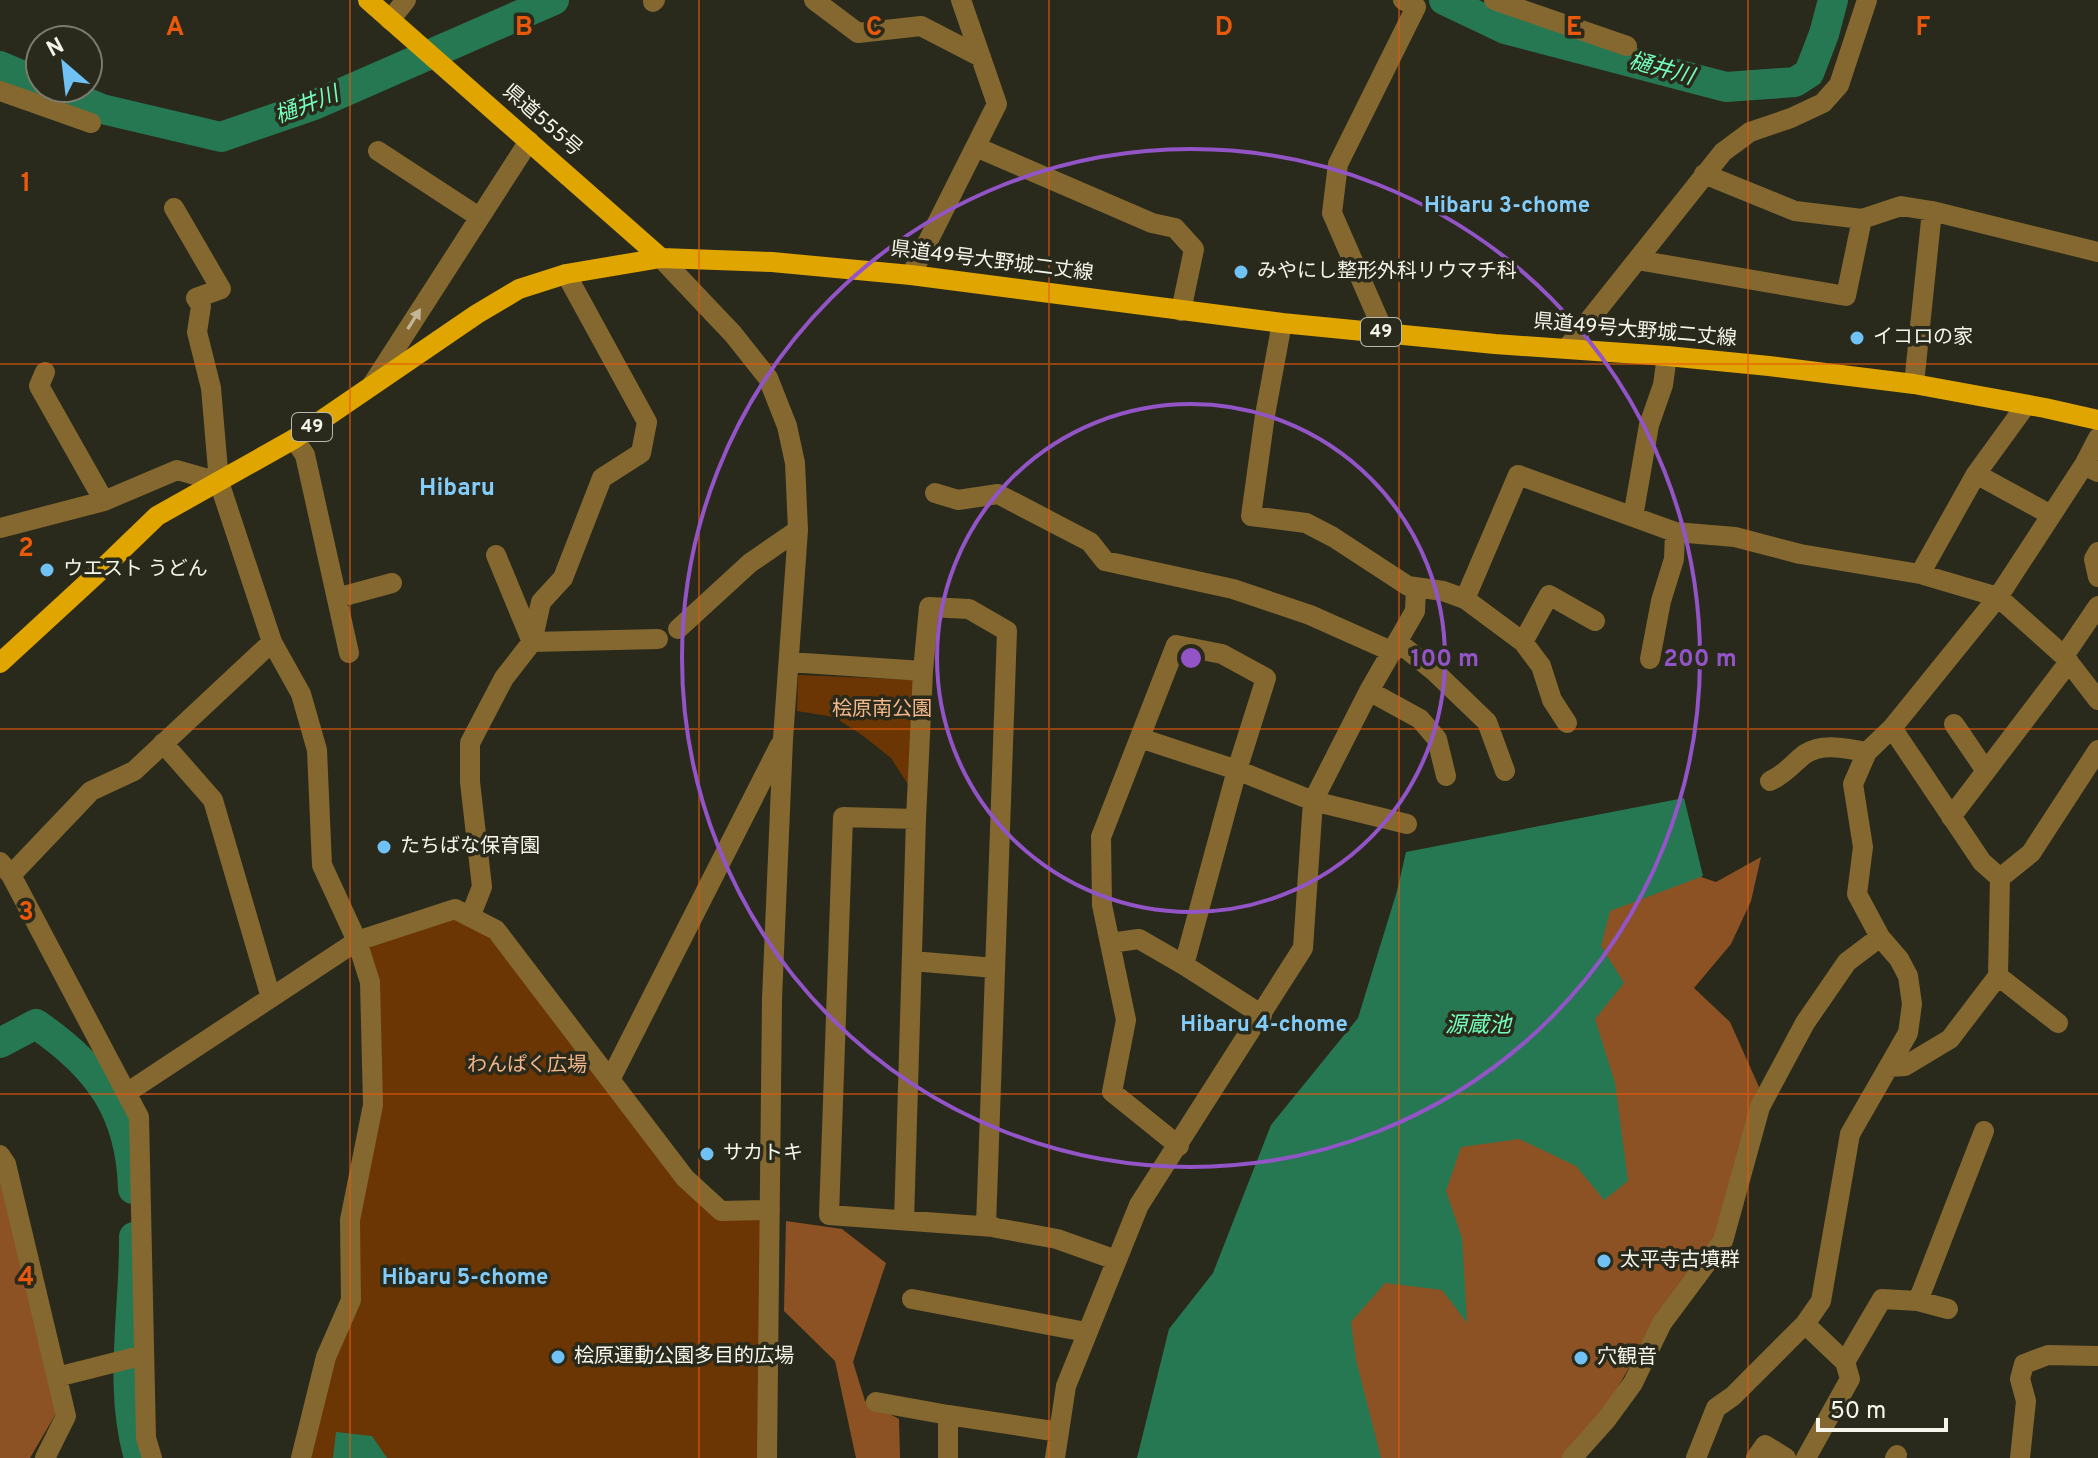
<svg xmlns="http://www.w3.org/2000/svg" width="2098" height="1458" font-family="Overpass,'Noto Sans JP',sans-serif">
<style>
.green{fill:#6b3603}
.forest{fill:#8d5223}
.water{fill:#267853}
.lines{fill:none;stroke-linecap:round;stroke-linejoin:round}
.river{stroke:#267853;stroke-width:30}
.minor{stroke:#84682f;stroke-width:20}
.major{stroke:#e1a500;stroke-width:20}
.oneway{fill:#c2b697}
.grid{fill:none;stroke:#e8590c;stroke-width:2;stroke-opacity:0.55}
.ring{fill:none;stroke:#9354c8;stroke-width:4}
.poi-dot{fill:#70c2f4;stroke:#2a2a1c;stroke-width:3}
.labels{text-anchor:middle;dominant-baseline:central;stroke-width:7;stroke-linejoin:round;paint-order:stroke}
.shield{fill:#2a2a1c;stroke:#b8b8ae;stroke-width:2}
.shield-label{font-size:18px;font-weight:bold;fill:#f5f5ec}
.street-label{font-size:20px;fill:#f5f5ec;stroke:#2a2a1c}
.poi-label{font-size:20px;fill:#f5f5ec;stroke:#2a2a1c;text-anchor:start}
.park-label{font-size:20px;fill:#f3b68a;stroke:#2a2a1c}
.water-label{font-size:22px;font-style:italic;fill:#75ffbc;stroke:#2a2a1c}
.neighbourhood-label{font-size:22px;font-weight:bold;fill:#83cdfd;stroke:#2a2a1c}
.quarter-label{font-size:24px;font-weight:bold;fill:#83cdfd;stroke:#2a2a1c}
.grid-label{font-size:26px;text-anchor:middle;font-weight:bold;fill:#e8590c;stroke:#2a2a1c;stroke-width:7;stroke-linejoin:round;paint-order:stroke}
.centre{fill:#9354c8;stroke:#2a2a1c;stroke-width:4}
.ring-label{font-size:24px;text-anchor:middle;font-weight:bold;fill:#9354c8;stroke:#2a2a1c;stroke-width:7;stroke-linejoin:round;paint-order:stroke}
</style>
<rect width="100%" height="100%" fill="#2a2a1c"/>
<path class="green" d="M798,675L917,680L909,786L891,758L862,735L834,717L797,711Z
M455,909L496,930L721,1211L770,1210L776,1458H301L351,1300L350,1220L373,1105L357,941Z"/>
<path class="forest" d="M1761,857L1751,901L1731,944L1694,988L1730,1022L1759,1087L1718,1238L1657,1319L1603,1413L1563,1458H1364L1337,1322L1430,1185L1456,1132L1591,1046V947L1603,896L1680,870L1716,882Z
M0,1180L58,1410L30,1458H0Z
M786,1221L842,1229L886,1263L853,1362L865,1401L899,1419L900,1458H856L835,1361L784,1311Z"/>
<path class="water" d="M1684,798L1703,876L1610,911L1601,946L1624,983L1595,1019L1615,1083L1628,1181L1604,1200L1576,1166L1519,1139L1461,1147L1446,1191L1462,1238L1467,1323L1442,1290L1385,1283L1351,1322L1356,1360L1381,1458H1137L1169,1329L1213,1273L1271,1125L1358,1018L1397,891L1406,852Z
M336,1432L372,1436L387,1458H333Z"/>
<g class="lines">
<path class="river" d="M1444,0L1505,29L1726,87L1795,82L1809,73L1824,34L1833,0
M0,66L40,83
M52,88L102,109L221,137L314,105L554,0
M0,1043L36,1024C99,1067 131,1112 133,1189
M134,1237C135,1310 118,1386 139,1458"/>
<path class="minor" d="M814,0L858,33L921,26L981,57
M1494,0L1627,46
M653,2L655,0
M390,20L406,0
M0,91L91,123
M976,147L1152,223L1175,228L1194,249L1181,311
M378,151L479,217
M1704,174L1795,211L1862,219L1901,206L1932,211
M174,208L221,289L196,298L201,306L197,332L211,388L219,482L272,642L301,694L317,750L322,865L357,941L370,982L373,1105L350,1220L351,1300L326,1357L301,1458
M661,258L733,334L768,378L787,426L795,463L798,530L783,739L772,999L767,1458
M1637,260L1846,296L1862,219
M566,274L647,422L641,453L602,478L563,578L541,602L532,642L658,639
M911,275L997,104L961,0
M1282,323L1265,415L1251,516L1306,523L1333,537L1408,586L1443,591L1465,599L1523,642L1541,666L1552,700L1567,723
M1384,332L1332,213L1338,164L1416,7L1403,0
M1567,348L1723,152L1750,132L1791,118L1823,103L1839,85L1867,0
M45,372L39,386L104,501L177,470L219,482
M1914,384L1932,211L2098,252
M372,385L529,141
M2098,438L2084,465L2098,472
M294,439L305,455L349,653
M1976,474L2051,515
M935,493L958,500L998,494L1090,542L1105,561L1233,589L1310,615L1393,652
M1633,517L1649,425L1663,385L1667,356
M0,528L104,501
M2098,552L2094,559L2098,577
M1920,574L1976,474L2026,405
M337,598L392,583
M1465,599L1518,475L1675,532L1735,537L1800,554L1920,574L1998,597L2064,656L2098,700
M678,629L750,563L798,530
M1523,642L1549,595L1595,621
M1399,643L1435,672L1487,722L1505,771
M2064,656L2098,606
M1650,659L1661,601L1674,559L1675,532
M789,662L923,671L929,607L969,609L1007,631L986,1226L1057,1239L1116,1260
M923,671L916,819L843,817L829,1215L994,1227
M1369,691L1420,719L1437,739L1446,776
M1954,724L1986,771
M1140,738L1237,770L1313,801L1407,824
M163,743L213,800L271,998
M1770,781C1787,773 1792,764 1805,754C1824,742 1847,749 1867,752
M1951,817L2069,662
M0,862L11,875L139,1117L146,1438L152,1458
M11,875L91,791L134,771L272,642
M2000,878L2031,853L2098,750
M470,917L482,887L470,782V743L504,678L532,642L496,555
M1110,943L1139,939L1184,965
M912,961L995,968
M1998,976L2058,1023
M1889,1067L1905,1066L1950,1039L1998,976L2000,878L1982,862L1892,728
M610,1080L780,745
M128,1092L357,941L455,909L496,930L685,1178L721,1211L770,1210
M1179,1146L1112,1092L1126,1020L1102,905L1101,837L1176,645L1222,654L1266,678L1237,770L1184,965L1262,1015
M0,1155L6,1164L66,1416L45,1458
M904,1221L916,819
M912,1299L1086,1332
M1918,1301L1948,1309
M1805,1324L1845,1362L1882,1299L1918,1301L1984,1131
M57,1377L144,1355
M876,1402L948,1415
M948,1458V1415L1059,1432
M1055,1458L1066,1386L1139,1205L1303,948L1313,801L1369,691L1415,611L1416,587
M1572,1458L1606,1420L1633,1383L1662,1323L1723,1241L1760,1107L1805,1023L1847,962L1880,937
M1696,1458L1716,1408L1733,1396L1805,1324L1821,1301L1850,1134L1908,1033L1912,1004L1908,976L1899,959L1880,937L1857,894L1863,847L1853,784L1867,752L1892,728L1998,597L2084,465
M1756,1458L1765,1445L1786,1458
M1806,1458L1850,1379L1845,1362
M1895,1458L1897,1455
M2020,1458L2026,1401L2020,1379L2024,1364L2048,1355L2098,1356"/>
<path class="major" d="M368,0L661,258
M0,663L100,571L157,516L294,439L477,314L519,289L566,274L661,258L772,262L911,275L1282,323L1495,344L1667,356L1769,366L1914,384L2045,408L2098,420"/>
</g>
<defs><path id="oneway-solid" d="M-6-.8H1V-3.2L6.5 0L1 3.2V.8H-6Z" transform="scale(2)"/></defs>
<use class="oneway" href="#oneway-solid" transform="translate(414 319) rotate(-58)"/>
<path class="grid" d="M350,0V1458M699,0V1458M1049,0V1458M1399,0V1458M1748,0V1458M0,364H2098M0,729H2098M0,1094H2098"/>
<g class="ring">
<circle cx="1191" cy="658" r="254"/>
<circle cx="1191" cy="658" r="509"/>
</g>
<g class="poi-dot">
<circle cx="1241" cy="272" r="8"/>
<circle cx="1857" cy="338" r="8"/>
<circle cx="47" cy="570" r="8"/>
<circle cx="384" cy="847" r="8"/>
<circle cx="707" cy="1154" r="8"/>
<circle cx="1604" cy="1261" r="8"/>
<circle cx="558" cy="1357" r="8"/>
<circle cx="1581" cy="1358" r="8"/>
</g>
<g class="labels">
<g class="shield">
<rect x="1361" y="318" width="40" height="28" rx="6"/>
<rect x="292" y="413" width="40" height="28" rx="6"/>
</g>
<g class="shield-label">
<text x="1381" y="332">49</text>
<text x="312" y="427">49</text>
</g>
<g class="street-label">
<text transform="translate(542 121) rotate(41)">県道555号</text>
<text transform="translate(992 262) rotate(7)">県道49号大野城二丈線</text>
<text transform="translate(1635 331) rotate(5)">県道49号大野城二丈線</text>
</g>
<g class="poi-label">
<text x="1257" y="272">みやにし整形外科リウマチ科</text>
<text x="1873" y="338">イコロの家</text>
<text x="63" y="570">ウエスト うどん</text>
<text x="400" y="847">たちばな保育園</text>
<text x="723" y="1154">サカトキ</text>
<text x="1620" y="1261">太平寺古墳群</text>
<text x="574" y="1357">桧原運動公園多目的広場</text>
<text x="1597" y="1358">穴観音</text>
</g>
<g class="park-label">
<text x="882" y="710">桧原南公園</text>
<text x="527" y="1066">わんぱく広場</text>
</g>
<g class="water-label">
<text transform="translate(1661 70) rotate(15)">樋井川</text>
<text transform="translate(307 106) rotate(-21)">樋井川</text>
<text x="1478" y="1026">源蔵池</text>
</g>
<g class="neighbourhood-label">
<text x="1507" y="206">Hibaru 3-chome</text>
<text x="1264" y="1025">Hibaru 4-chome</text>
<text x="465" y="1278">Hibaru 5-chome</text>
</g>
<g class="quarter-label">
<text x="457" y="489">Hibaru</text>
</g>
</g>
<g class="grid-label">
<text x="175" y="35">A</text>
<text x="524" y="35">B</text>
<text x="874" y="35">C</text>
<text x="1224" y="35">D</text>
<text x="1574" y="35">E</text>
<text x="1923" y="35">F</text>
<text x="26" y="191">1</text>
<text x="26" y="556">2</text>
<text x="26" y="920">3</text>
<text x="26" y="1285">4</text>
</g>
<circle cx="1191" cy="658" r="12" class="centre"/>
<g class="ring-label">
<text x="1445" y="666">100 m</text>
<text x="1700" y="666">200 m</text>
</g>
<g transform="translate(64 64) rotate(332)"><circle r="38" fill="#2a2a1c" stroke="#7b7b6f" stroke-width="2"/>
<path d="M0-6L14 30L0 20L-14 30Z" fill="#70c2f4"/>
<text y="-12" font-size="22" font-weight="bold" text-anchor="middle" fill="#f5f5ec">N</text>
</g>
<path d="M1818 1418v12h128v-12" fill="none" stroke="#f5f5ec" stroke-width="4"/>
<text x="1830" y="1418" font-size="24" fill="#f5f5ec" stroke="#2a2a1c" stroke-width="6" paint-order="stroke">50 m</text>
</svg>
